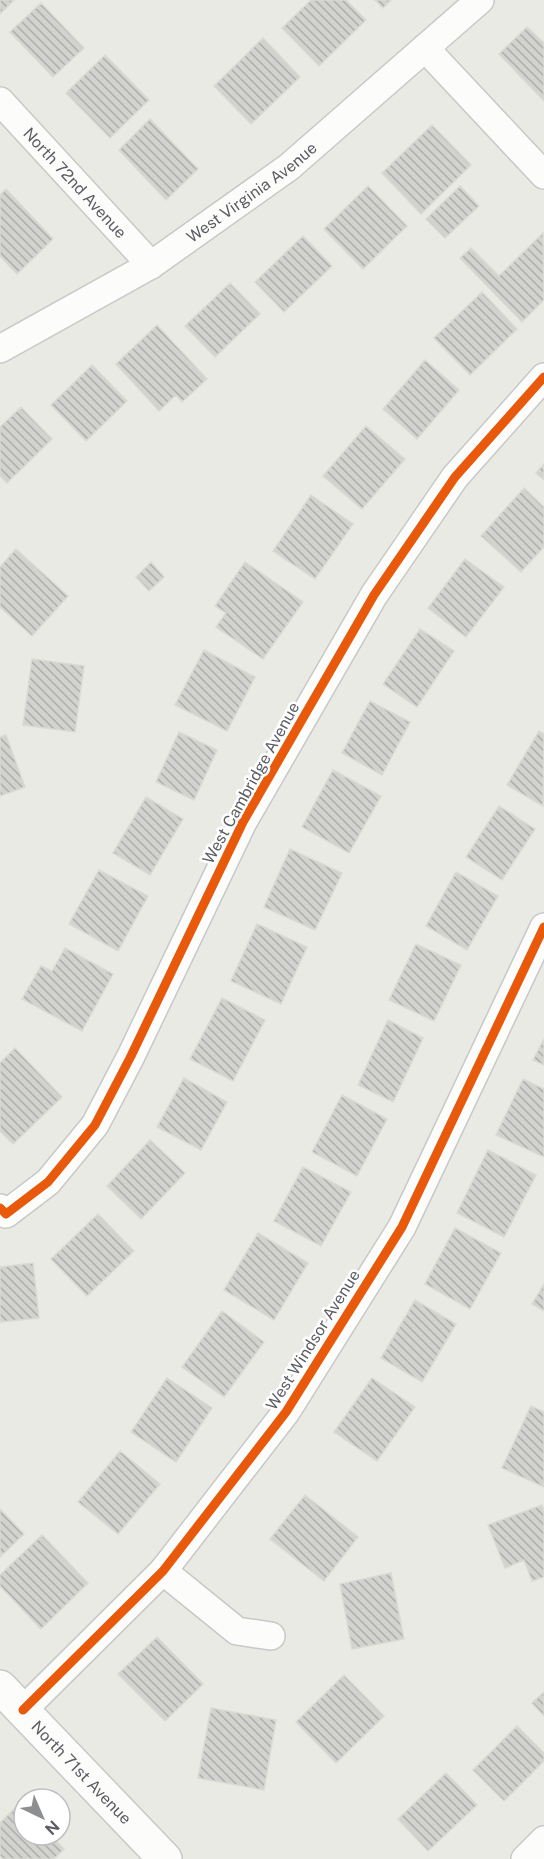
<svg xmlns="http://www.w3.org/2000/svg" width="544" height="1859" font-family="'Public Sans',sans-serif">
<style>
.building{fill:url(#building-back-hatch);stroke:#dadad4;stroke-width:1.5}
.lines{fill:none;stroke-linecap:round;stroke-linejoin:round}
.minor-casing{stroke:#c8c8c7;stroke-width:30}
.tertiary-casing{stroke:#c8c8c7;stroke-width:36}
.minor{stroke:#fcfcfb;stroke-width:27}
.tertiary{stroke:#fcfcfb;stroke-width:33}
.cycleway-casing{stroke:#fff;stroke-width:13}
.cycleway{stroke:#e8590c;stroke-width:9}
.labels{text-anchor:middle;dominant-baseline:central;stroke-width:5;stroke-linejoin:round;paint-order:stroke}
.street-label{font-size:16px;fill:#5b5d63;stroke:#fff}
</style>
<defs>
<pattern id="building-back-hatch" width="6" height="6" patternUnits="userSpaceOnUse" patternTransform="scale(1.5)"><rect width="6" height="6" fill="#d2d2cf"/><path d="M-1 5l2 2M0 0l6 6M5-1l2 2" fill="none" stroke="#adaeac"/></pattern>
</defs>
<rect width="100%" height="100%" fill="#eaeae5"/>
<path class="building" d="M0,0H14L0,14Z
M311,0H346L366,20L319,66L282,28Z
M375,0H391L383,8Z
M41,3L84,48L53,77L10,32Z
M527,27L544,43V101L499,54Z
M263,38L300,77L251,124L214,86Z
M105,55L149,100L110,138L66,93Z
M150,119L198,169L166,200L119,150Z
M432,125L471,165L421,214L382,173Z
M368,186L407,226L363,269L324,229Z
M460,186L479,206L445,238L426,219Z
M6,189L53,239L17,274L0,256V195Z
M543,233L544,300L522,322L460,258L471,248L499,276Z
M303,236L332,266L284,312L255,282Z
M230,283L260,314L215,357L185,326Z
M482,292L517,329L470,375L434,338Z
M157,325L207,379L182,402L176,395L159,411L116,364Z
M425,360L459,390L417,439L383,409Z
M92,365L127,401L86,441L51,405Z
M21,407L52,439L7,483L0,476V427Z
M366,426L405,459L362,509L323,476Z
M544,464V480L536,473Z
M524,488L544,507V547L521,572L481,536Z
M311,495L353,524L315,579L273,551Z
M16,549L68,596L32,636L0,607V567Z
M465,559L504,587L466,637L428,608Z
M151,562L164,577L149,591L136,577Z
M245,562L303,602L263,659L216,627L226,613L215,606Z
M420,629L454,651L417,707L383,684Z
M204,650L255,677L227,731L175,705Z
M32,659L84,666L75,732L23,725Z
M370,701L410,722L382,775L342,753Z
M539,731L544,734L543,806L507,785Z
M179,732L217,750L194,800L156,782Z
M6,735L25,787L0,796V737Z
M333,770L381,796L349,853L302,827Z
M146,797L183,819L150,875L113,853Z
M499,806L535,829L502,880L466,857Z
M290,849L342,873L315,930L264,907Z
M99,870L148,896L118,951L69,924Z
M456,872L498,896L467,950L426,926Z
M257,924L307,947L281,1004L231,981Z
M416,944L461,965L434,1021L389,1000Z
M65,948L113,974L82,1031L22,999L41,966L52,971Z
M222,998L265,1020L233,1081L190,1059Z
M388,1020L423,1038L393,1102L358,1085Z
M544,1039V1065L533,1060Z
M15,1048L62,1097L13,1144L0,1131V1063Z
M184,1078L227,1102L201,1150L157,1127Z
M523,1079L544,1089V1157L496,1135Z
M342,1095L387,1119L357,1176L312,1152Z
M150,1140L185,1173L141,1219L107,1186Z
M488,1150L536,1175L504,1237L457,1213Z
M303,1167L351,1192L321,1246L274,1221Z
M98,1214L134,1251L87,1296L51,1259Z
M455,1228L501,1253L470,1309L425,1284Z
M258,1233L308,1263L274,1320L224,1290Z
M33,1263L39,1318L0,1322V1267Z
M544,1284V1311L532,1304Z
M415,1300L456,1324L422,1382L381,1358Z
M222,1311L264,1342L224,1397L182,1367Z
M167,1378L212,1408L176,1462L131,1432Z
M372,1378L415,1407L377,1461L334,1432Z
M531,1406L544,1412V1487L502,1468Z
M120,1451L160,1484L118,1534L78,1502Z
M305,1495L358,1537L324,1581L270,1539Z
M542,1505L544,1511V1577L532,1581L524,1560L505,1568L488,1525Z
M0,1509L24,1534L0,1557Z
M42,1535L88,1583L41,1629L0,1586V1575Z
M391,1573L404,1639L352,1649L340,1584Z
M157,1637L203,1684L165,1721L118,1674Z
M344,1675L384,1716L336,1763L296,1722Z
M544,1692V1716L532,1703Z
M211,1708L276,1720L264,1790L198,1778Z
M517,1726L544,1753V1761L504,1801L473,1770Z
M446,1773L477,1805L428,1851L398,1819Z
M19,1804L24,1808V1835H51L64,1849L54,1859H3L0,1856V1823Z"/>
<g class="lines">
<defs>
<g id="minor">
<path d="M425,48L544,175"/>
<path id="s1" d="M0,101L151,265"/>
<path id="s2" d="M0,349L151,265L289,167L480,0"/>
<path d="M0,1208L6,1214L48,1182L95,1125L131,1056L243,822L374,595L455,477L544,377"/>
<path d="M163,1571L237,1631L271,1636"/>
<path d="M23,1710L163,1571L286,1412L402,1227L544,927"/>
<path d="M525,1859L544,1840"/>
</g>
<g id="tertiary">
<path id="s3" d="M0,1687L165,1859"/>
</g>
</defs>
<use href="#minor" class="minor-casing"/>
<use href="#tertiary" class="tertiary-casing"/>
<use href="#minor" class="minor"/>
<use href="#tertiary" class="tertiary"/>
<defs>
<path id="cycleway" d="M0,1208L6,1214L48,1182L95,1125L131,1056L243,822L374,595L455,477L544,377
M23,1710L163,1571L286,1412L402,1227L544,927"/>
</defs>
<use href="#cycleway" class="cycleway-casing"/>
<use href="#cycleway" class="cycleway"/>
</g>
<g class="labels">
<g class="street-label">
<text stroke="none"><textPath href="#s1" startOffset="111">North 72nd Avenue</textPath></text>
<text stroke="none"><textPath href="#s2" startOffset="297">West Virginia Avenue</textPath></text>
<text transform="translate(251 783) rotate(-61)">West Cambridge Avenue</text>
<text transform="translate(313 1340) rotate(-58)">West Windsor Avenue</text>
<text stroke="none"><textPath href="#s3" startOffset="118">North 71st Avenue</textPath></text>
</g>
</g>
<g transform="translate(42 1817) rotate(136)"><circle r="28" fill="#ffffff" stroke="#bdbec1" stroke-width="1.5"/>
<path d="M0-4.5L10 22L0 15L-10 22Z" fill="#8d8e90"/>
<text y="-9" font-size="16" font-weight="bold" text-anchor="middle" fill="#5b5d63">N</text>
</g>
</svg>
